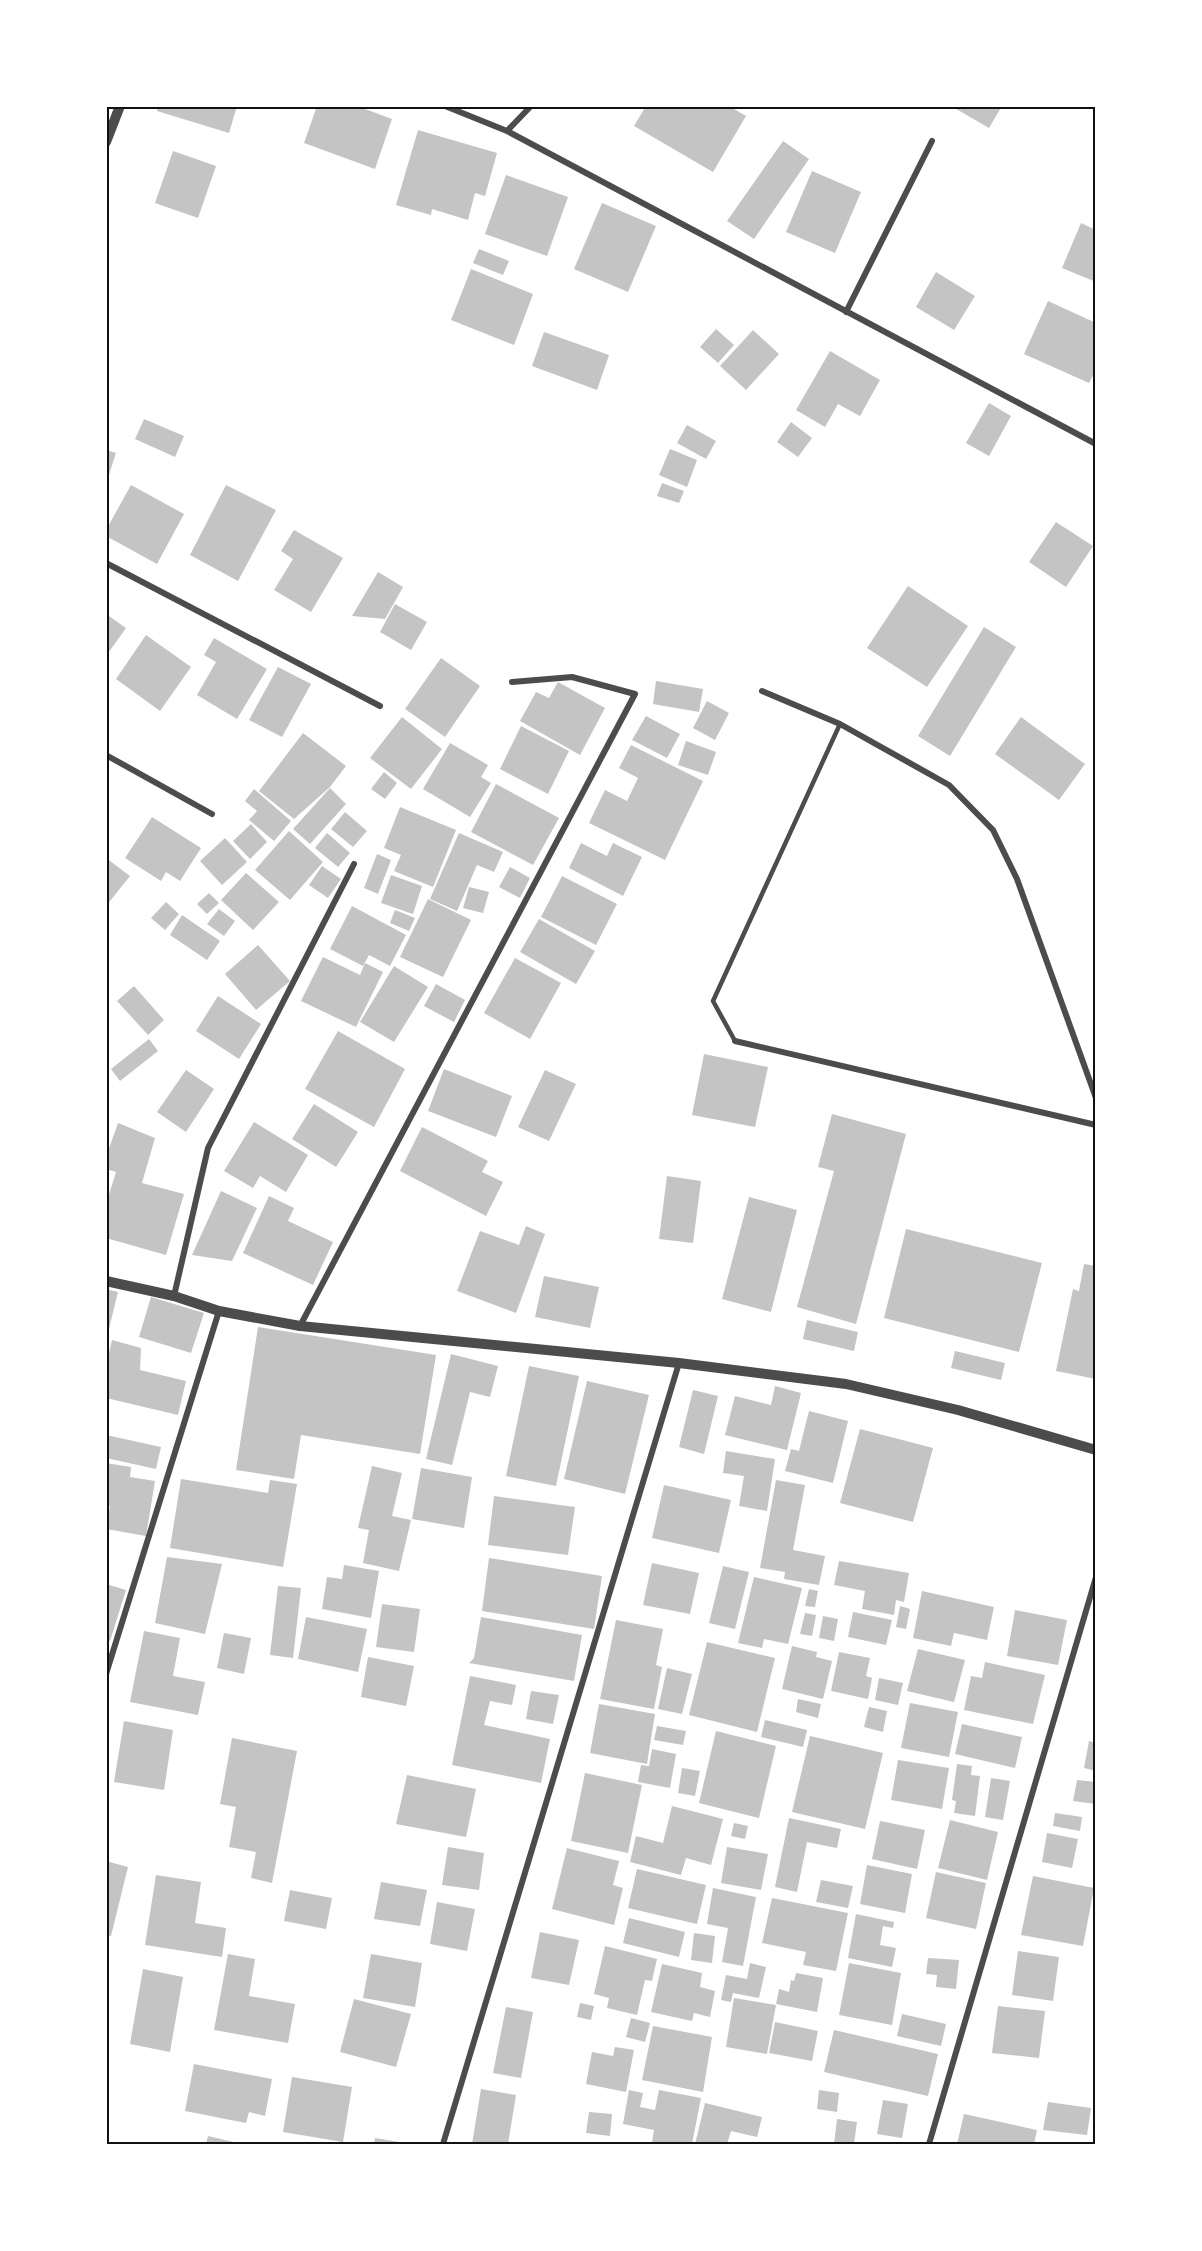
<svg xmlns="http://www.w3.org/2000/svg" width="1202" height="2251" font-family="Montserrat,sans-serif">
<style>
.building{fill:#c4c4c4}
.lines{fill:none;stroke-linecap:round;stroke-linejoin:round}
.service{stroke:#4c4c4c;stroke-width:4.5}
.minor{stroke:#4c4c4c;stroke-width:6}
.tertiary{stroke:#4c4c4c;stroke-width:10}
.neatline{fill:none;stroke:#111;stroke-width:2}
</style>
<rect width="100%" height="100%" fill="#fff"/>
<path class="building" d="M158,106H237L229,133L157,111Z
M317,106H357L392,119L375,169L304,143Z
M646,106H729L746,116L713,172L634,126Z
M951,106H1002L989,128Z
M418,130L497,153L485,196L475,193L468,220L432,209L431,215L396,205Z
M783,141L809,159L754,239L727,221Z
M173,151L216,166L198,218L155,203Z
M812,171L861,192L835,253L786,232Z
M506,175L568,197L547,256L485,234Z
M602,203L656,226L628,292L574,269Z
M1081,223L1096,230V282L1062,268Z
M479,249L509,261L503,275L473,263Z
M471,269L533,294L514,345L451,320Z
M936,272L975,296L954,330L916,307Z
M1048,301L1096,323V370L1089,383L1024,354Z
M716,329L734,345L718,363L700,347Z
M753,330L779,354L746,390L720,366Z
M544,332L609,355L597,390L532,366Z
M830,351L880,380L860,416L838,404L825,427L796,410Z
M989,403L1011,416L989,456L966,443Z
M144,419L184,436L175,457L135,439Z
M791,422L812,438L798,457L777,442Z
M687,425L716,441L706,459L677,443Z
M670,449L697,460L687,487L659,475Z
M106,450L116,453L107,481H106Z
M662,483L684,491L679,503L657,496Z
M131,485L184,514L157,564L106,536V530Z
M226,485L276,510L238,581L190,555Z
M1056,522L1093,546L1066,587L1029,562Z
M294,530L343,558L311,612L274,590L293,559L281,551Z
M378,572L403,587L385,619L352,616Z
M908,586L968,626L927,687L867,648Z
M395,604L427,622L411,650L380,632Z
M106,614L126,628L106,656Z
M984,627L1016,647L950,756L918,736Z
M146,635L191,667L160,711L116,679Z
M214,638L267,669L237,719L197,695L216,662L204,655Z
M441,658L480,686L445,737L405,709Z
M278,667L311,684L282,737L249,720Z
M656,681L703,689L699,712L653,704Z
M558,682L605,708L580,755L520,721L536,692L549,698Z
M707,701L729,713L715,740L693,728Z
M646,716L680,734L667,758L632,740Z
M402,717L442,749L411,789L370,758Z
M1021,717L1085,764L1059,800L995,754Z
M521,726L569,751L548,794L500,769Z
M303,733L346,766L330,787L294,819L259,791Z
M686,741L716,752L708,775L678,765Z
M450,743L488,765L481,777L491,783L470,817L423,789Z
M631,745L703,781L665,860L589,823L605,790L627,801L638,778L619,768Z
M384,772L397,783L385,799L371,789Z
M496,784L559,818L533,865L471,832Z
M330,788L346,804L310,844L293,829Z
M254,789L291,821L274,841L249,820L257,811L245,801Z
M400,807L456,830L433,887L394,871L401,855L384,848Z
M345,812L367,831L353,847L331,829Z
M152,817L201,848L180,881L166,872L161,881L125,858Z
M251,824L267,842L250,859L233,841Z
M289,831L323,862L290,900L255,870Z
M327,833L350,853L338,867L315,848Z
M459,833L503,852L494,872L477,865L457,911L430,899Z
M225,838L247,862L222,885L200,861Z
M581,843L607,856L613,843L642,857L623,896L569,868Z
M377,854L391,860L378,894L364,888Z
M106,858L130,876L106,906Z
M322,866L341,879L328,898L309,885Z
M510,867L530,878L520,898L499,887Z
M246,873L279,902L253,930L221,900Z
M391,875L422,886L413,914L381,903Z
M562,876L617,904L596,945L541,917Z
M469,887L489,892L483,913L463,908Z
M209,893L219,903L207,914L197,904Z
M428,899L471,920L443,977L400,957Z
M166,902L179,914L165,930L151,918Z
M352,906L406,935L390,966L369,955L363,966L330,949Z
M219,909L235,921L224,936L207,924Z
M395,910L415,918L409,931L390,923Z
M182,915L220,941L207,960L170,935Z
M539,919L595,951L576,984L520,952Z
M258,945L290,981L256,1010L225,974Z
M323,957L360,975L365,963L383,972L356,1027L301,1001Z
M515,958L561,983L530,1039L484,1013Z
M394,966L428,987L394,1042L360,1022Z
M436,984L465,1000L454,1022L424,1006Z
M134,986L164,1020L148,1035L117,1001Z
M218,996L261,1024L239,1059L196,1031Z
M338,1031L405,1069L374,1127L305,1089Z
M149,1039L158,1051L120,1081L111,1069Z
M704,1054L768,1067L755,1127L692,1115Z
M444,1069L512,1096L496,1137L428,1111Z
M186,1070L214,1089L186,1132L157,1112Z
M545,1070L576,1084L549,1141L518,1127Z
M314,1104L358,1132L336,1167L292,1139Z
M832,1114L906,1134L856,1324L797,1307L834,1171L818,1167Z
M254,1122L308,1155L286,1192L260,1176L253,1188L224,1171Z
M118,1123L155,1138L142,1183L184,1194L166,1255L106,1238V1204L116,1172L106,1169V1157Z
M422,1127L488,1161L482,1172L503,1182L486,1216L400,1171Z
M667,1176L701,1181L693,1243L659,1239Z
M221,1191L257,1208L232,1261L192,1255Z
M269,1196L294,1208L288,1221L333,1242L313,1285L243,1253Z
M749,1197L797,1210L771,1312L722,1299Z
M526,1226L545,1234L516,1313L457,1291L480,1231L519,1245Z
M906,1229L1042,1263L1019,1352L884,1318Z
M1084,1264L1096,1266V1379L1056,1371L1073,1289L1079,1291Z
M544,1276L599,1287L590,1328L535,1317Z
M106,1289L118,1292L107,1337H106Z
M151,1297L204,1313L191,1353L139,1337Z
M807,1320L858,1332L854,1351L803,1339Z
M258,1327L436,1355L420,1454L301,1435L294,1479L236,1470Z
M112,1340L141,1348L140,1370L186,1381L178,1415L106,1398V1366Z
M955,1351L1005,1363L1001,1380L951,1368Z
M451,1354L498,1366L490,1397L470,1392L452,1465L426,1459Z
M529,1366L579,1376L556,1486L506,1476Z
M587,1381L649,1395L625,1494L564,1479Z
M775,1386L801,1393L787,1450L725,1435L735,1396L771,1405Z
M693,1390L718,1396L704,1454L679,1447Z
M809,1411L848,1421L833,1483L785,1471L791,1449L799,1451Z
M860,1429L933,1448L913,1522L840,1503Z
M106,1435L161,1447L156,1469L106,1458Z
M726,1451L775,1459L767,1511L739,1506L744,1476L723,1473Z
M106,1463L131,1467L130,1477L155,1481L146,1536L106,1529L110,1506L106,1505Z
M372,1466L402,1473L392,1516L411,1520L399,1571L363,1563L369,1530L358,1528Z
M421,1468L472,1477L464,1528L412,1519Z
M181,1479L268,1493L270,1480L297,1484L283,1567L170,1548Z
M776,1480L805,1485L793,1550L825,1556L819,1585L784,1579L785,1572L760,1568Z
M664,1485L731,1500L719,1553L652,1538Z
M494,1496L575,1507L568,1555L488,1545Z
M167,1557L222,1564L205,1634L155,1623Z
M489,1558L602,1576L594,1629L482,1611Z
M839,1561L909,1573L904,1602L896,1600L894,1615L862,1609L865,1591L834,1585Z
M652,1563L699,1573L690,1614L643,1605Z
M344,1565L379,1571L371,1618L322,1609L327,1577L342,1579Z
M723,1566L749,1572L735,1629L709,1623Z
M754,1577L802,1588L788,1644L764,1639L762,1648L738,1643Z
M106,1584L126,1590L110,1641L106,1640Z
M278,1586L301,1588L293,1658L270,1655Z
M809,1589L818,1591L815,1607L805,1606Z
M922,1591L994,1607L987,1640L954,1633L951,1646L913,1638Z
M382,1604L420,1609L414,1652L376,1647Z
M900,1606L910,1609L906,1629L896,1627Z
M1015,1610L1067,1620L1058,1665L1007,1656Z
M853,1612L892,1620L886,1645L848,1637Z
M805,1613L816,1615L812,1636L800,1634Z
M823,1616L838,1619L834,1641L819,1638Z
M306,1617L367,1629L358,1672L298,1659Z
M481,1617L582,1635L574,1681L469,1663L474,1658Z
M616,1620L663,1629L656,1665L662,1667L654,1709L600,1699Z
M144,1631L180,1638L173,1676L205,1682L198,1715L130,1702Z
M224,1633L251,1638L244,1674L217,1668Z
M707,1642L775,1658L757,1732L689,1715Z
M792,1646L817,1652L816,1657L832,1661L823,1699L782,1689Z
M918,1649L965,1660L954,1702L907,1691Z
M839,1652L870,1658L866,1676L872,1678L868,1699L831,1691Z
M368,1657L414,1666L406,1706L361,1697Z
M985,1662L1045,1675L1033,1724L964,1710L971,1676L982,1678Z
M667,1668L692,1674L682,1714L658,1709Z
M470,1676L516,1685L512,1705L490,1701L484,1725L550,1739L541,1783L452,1765Z
M879,1678L903,1683L898,1705L875,1700Z
M531,1691L559,1695L553,1724L526,1719Z
M798,1699L821,1704L818,1718L796,1712Z
M910,1703L958,1712L949,1757L901,1748Z
M599,1704L655,1714L647,1764L590,1753Z
M869,1707L887,1711L883,1732L864,1727Z
M765,1720L807,1730L803,1747L761,1737Z
M124,1721L173,1730L164,1790L114,1782Z
M962,1724L1022,1737L1015,1768L955,1754Z
M657,1726L686,1731L683,1745L654,1740Z
M716,1731L776,1746L759,1818L699,1803Z
M810,1736L883,1753L865,1829L792,1812Z
M232,1738L297,1751L272,1883L251,1878L256,1852L229,1847L236,1807L220,1804Z
M1089,1741L1096,1743V1771L1084,1768Z
M652,1749L676,1754L670,1788L638,1782L641,1765L649,1766Z
M898,1760L949,1768L942,1809L891,1800Z
M957,1764L972,1766L971,1775L980,1776L975,1816L954,1813L956,1801L952,1800Z
M682,1768L700,1771L695,1796L678,1793Z
M585,1773L642,1785L628,1853L571,1841Z
M407,1775L476,1789L466,1837L396,1824Z
M991,1778L1010,1781L1003,1820L985,1817Z
M1077,1780L1096,1782V1804L1073,1801Z
M672,1806L723,1819L711,1865L686,1858L681,1875L630,1862L636,1836L663,1843Z
M1055,1813L1082,1817L1080,1831L1053,1826Z
M789,1818L841,1829L837,1848L807,1842L797,1892L775,1887Z
M950,1820L998,1832L987,1880L938,1868Z
M880,1821L925,1830L917,1869L872,1859Z
M734,1823L748,1826L745,1839L731,1836Z
M1047,1833L1078,1839L1072,1868L1042,1862Z
M448,1847L484,1853L479,1890L442,1885Z
M727,1847L768,1854L761,1890L721,1883Z
M567,1848L619,1861L613,1885L623,1888L614,1925L552,1909Z
M106,1861L128,1867L111,1936L106,1935Z
M867,1865L912,1874L905,1913L860,1904Z
M637,1869L706,1885L697,1924L628,1908Z
M936,1872L986,1883L976,1929L926,1918Z
M156,1875L201,1882L195,1923L226,1928L222,1957L145,1945Z
M1033,1876L1094,1888L1083,1946L1021,1935Z
M821,1880L853,1886L848,1908L816,1902Z
M381,1882L427,1890L420,1926L374,1919Z
M713,1888L756,1897L743,1966L722,1962L728,1928L707,1924Z
M290,1890L332,1898L326,1929L284,1921Z
M772,1898L848,1913L836,1971L803,1965L806,1952L762,1943Z
M437,1902L475,1909L467,1951L430,1944Z
M856,1914L894,1922L893,1928L883,1926L880,1945L896,1948L892,1967L848,1958Z
M629,1918L685,1932L679,1957L623,1943Z
M540,1932L579,1940L569,1985L531,1978Z
M694,1933L715,1936L712,1963L691,1960Z
M605,1946L657,1959L652,1981L645,1980L637,2015L607,2008L609,1998L594,1994Z
M1018,1951L1059,1957L1053,2001L1012,1995Z
M228,1954L255,1959L249,1996L295,2004L288,2043L214,2030Z
M371,1954L422,1963L415,2007L363,1998Z
M928,1958L959,1960L956,1989L936,1987L937,1975L926,1974Z
M750,1963L766,1967L759,1998L733,1993L731,2002L721,2000L726,1975L747,1979Z
M849,1963L901,1973L892,2025L839,2015Z
M662,1964L702,1973L700,1987L715,1991L710,2017L694,2013L692,2021L651,2012Z
M143,1969L183,1977L170,2052L130,2044Z
M796,1973L823,1978L817,2012L776,2004L779,1989L789,1992L791,1980L794,1981Z
M734,1998L776,2005L767,2054L726,2047Z
M354,1999L411,2014L396,2067L340,2052Z
M580,2003L594,2006L591,2020L577,2017Z
M998,2006L1045,2011L1039,2058L992,2053Z
M506,2007L533,2012L521,2078L493,2073Z
M902,2014L946,2024L941,2046L897,2036Z
M631,2018L650,2023L645,2042L626,2037Z
M775,2022L818,2031L812,2061L769,2053Z
M653,2026L712,2037L703,2092L642,2080Z
M834,2030L938,2054L928,2096L824,2072Z
M615,2047L634,2050L626,2092L586,2084L592,2052L613,2056Z
M194,2064L272,2079L265,2116L249,2112L246,2123L185,2111Z
M292,2077L352,2087L343,2142L283,2132Z
M481,2089L516,2095L508,2144H472Z
M629,2090L643,2093L640,2107L655,2110L659,2090L701,2098L692,2144H663L652,2142L654,2130L623,2124Z
M819,2090L839,2093L837,2112L817,2109Z
M883,2100L908,2104L902,2138L877,2134Z
M1048,2102L1091,2108L1087,2135L1043,2130Z
M705,2103L762,2117L757,2137L731,2131L727,2144H695Z
M589,2112L612,2114L610,2136L586,2133Z
M964,2114L1037,2130L1034,2144H957Z
M837,2119L857,2122L854,2144H834Z
M208,2136L242,2144H206Z
M375,2138L405,2143V2144H374Z"/>
<g class="lines">
<path class="service" d="M735,1041L713,1001L840,724"/>
<path class="minor" d="M445,106L507,131L1096,444
M507,131L531,106
M846,312L932,141
M106,563L380,706
M762,691L840,724L949,785L993,830L1017,879L1096,1098
M106,755L212,814
M735,1041L1096,1125
M174,1296L208,1148L354,864
M300,1326L635,694L572,677L512,682
M106,1674L219,1311
M443,2144L679,1363
M929,2144L1096,1577"/>
<path class="tertiary" d="M106,142L120,106
M106,1281L174,1296L219,1311L300,1326L679,1363L846,1384L958,1410L1096,1450"/>
</g>
<rect width="1202" height="2251" fill="none" stroke="#ffffff" stroke-width="216"/>
<rect x="108" y="108" width="986" height="2035" class="neatline"/>
</svg>
